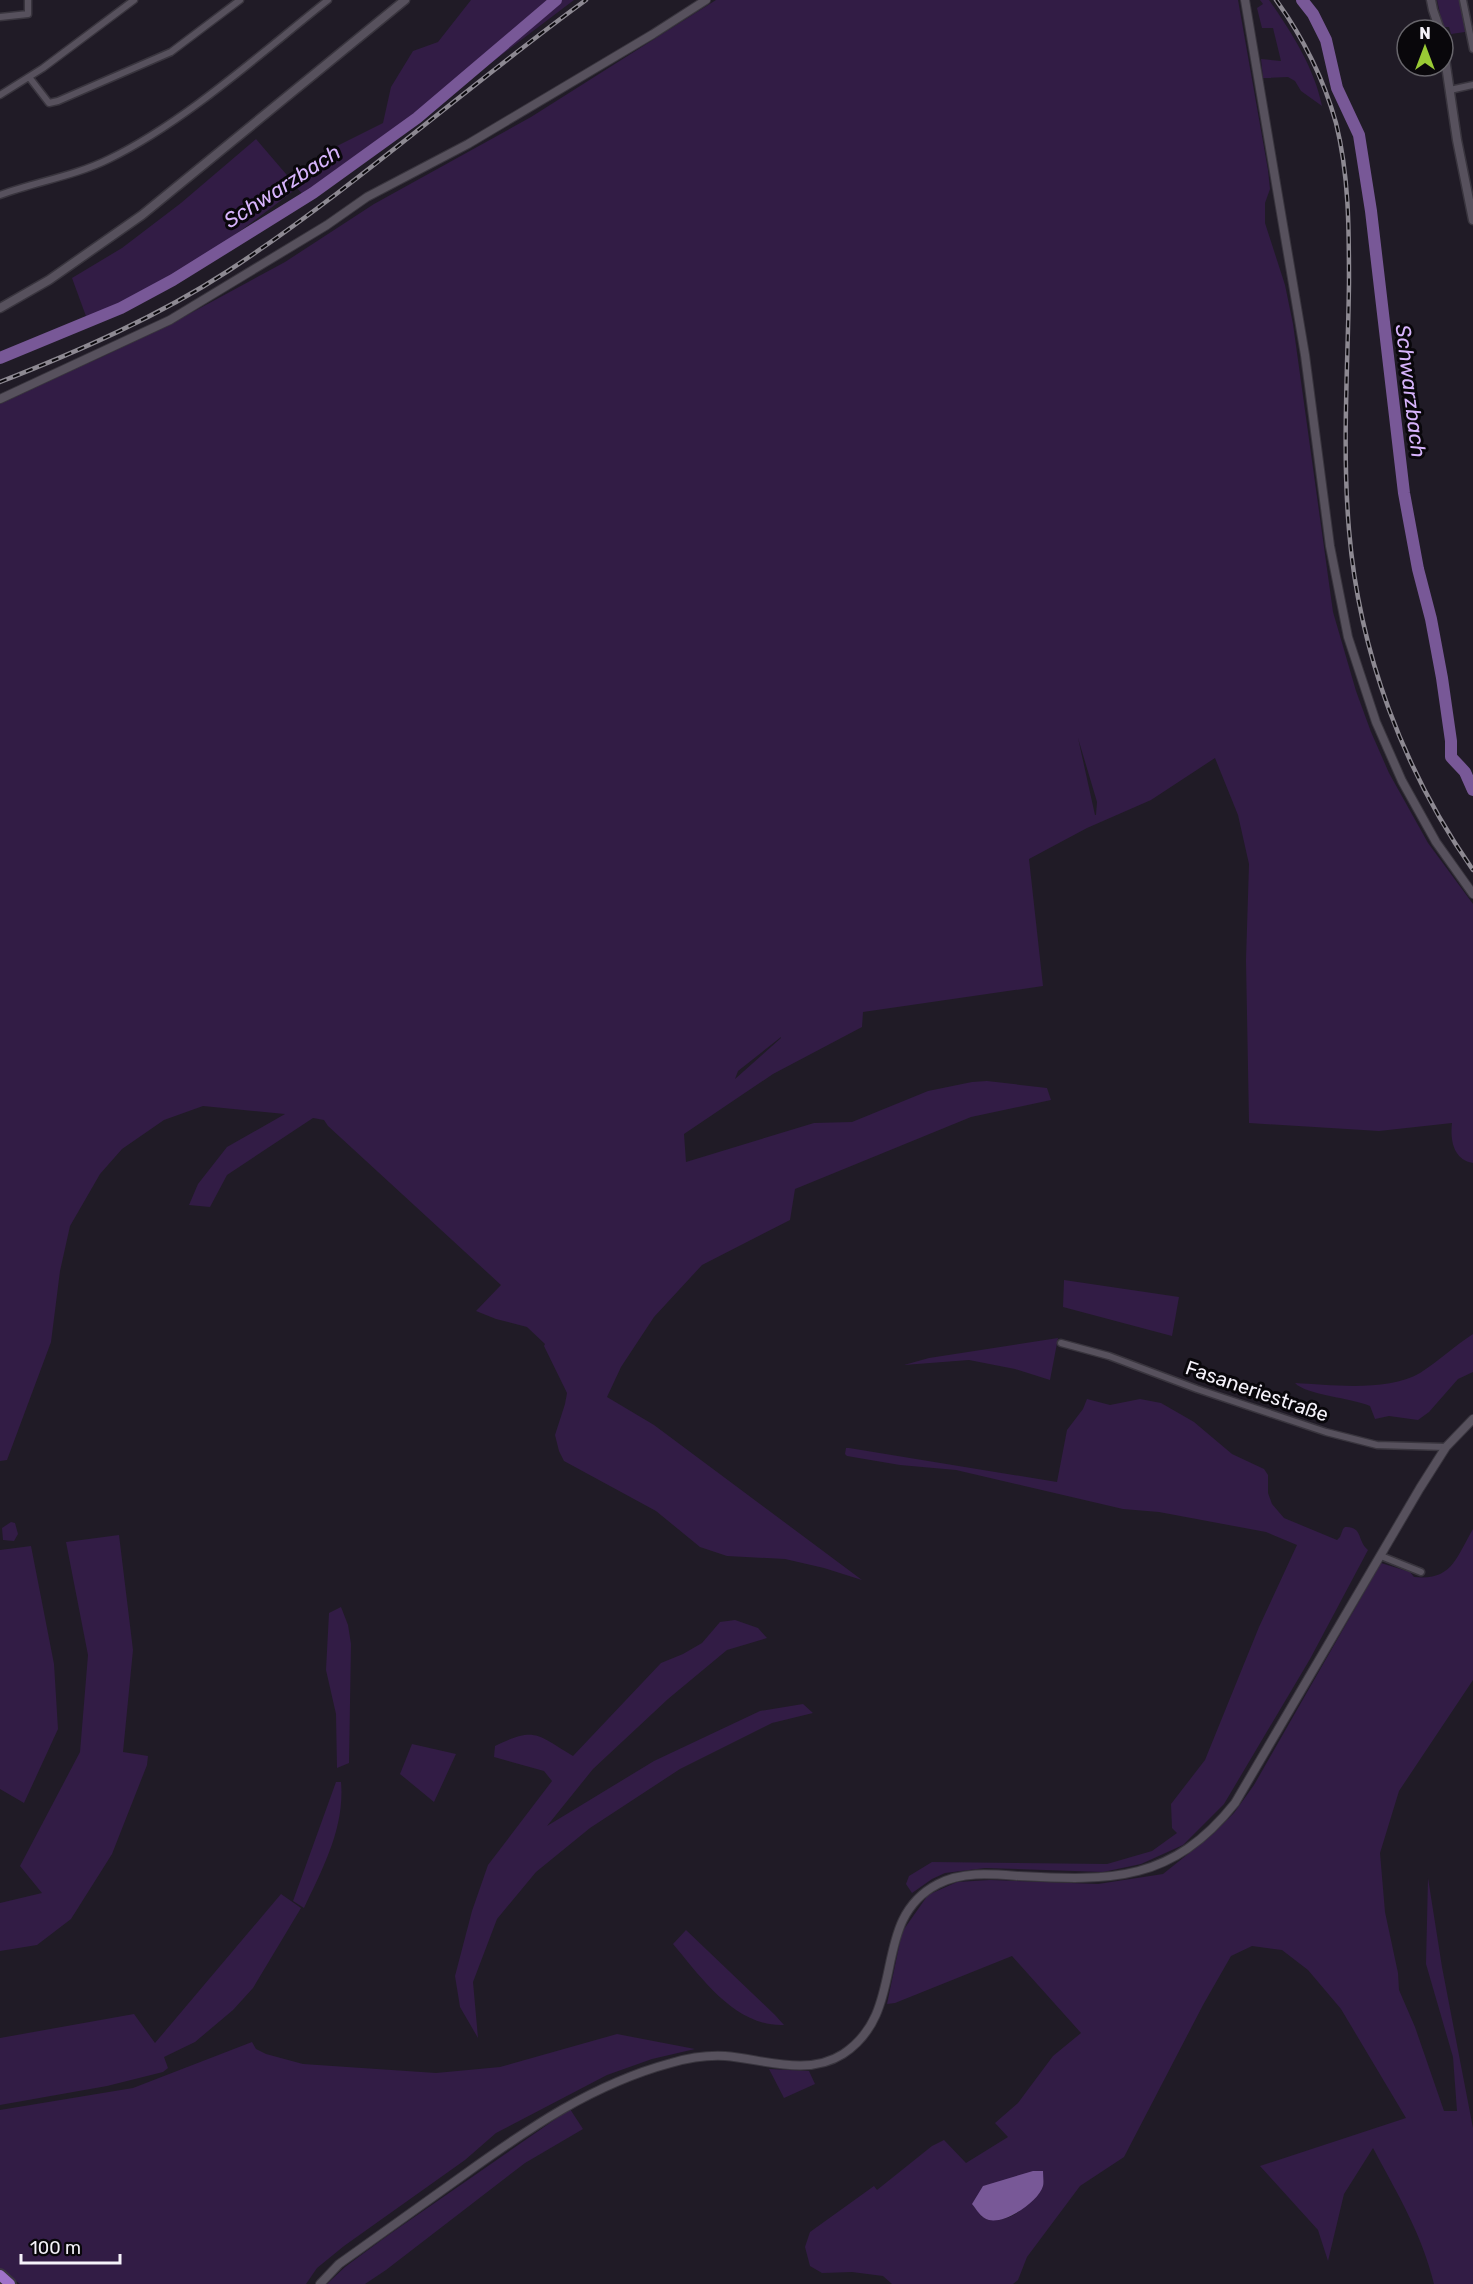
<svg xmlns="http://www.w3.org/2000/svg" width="1473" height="2284" font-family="Rubik,sans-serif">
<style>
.green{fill:#321c45;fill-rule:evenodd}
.water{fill:#785897}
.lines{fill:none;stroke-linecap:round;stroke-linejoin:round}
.river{stroke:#785897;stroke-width:12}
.minor-casing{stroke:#39353e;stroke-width:9}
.tertiary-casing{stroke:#39353e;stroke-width:10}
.secondary-casing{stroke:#39353e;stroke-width:11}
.motorway-casing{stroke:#39353e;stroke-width:14}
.minor{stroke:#57515d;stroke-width:6}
.tertiary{stroke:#57515d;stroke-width:8}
.secondary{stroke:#57515d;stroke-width:8}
.motorway{stroke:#9f72c9;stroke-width:10}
.rail-casing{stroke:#8d8992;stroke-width:4.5}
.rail{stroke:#09070b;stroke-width:2;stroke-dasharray:7;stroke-linecap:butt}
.labels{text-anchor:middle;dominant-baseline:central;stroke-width:6;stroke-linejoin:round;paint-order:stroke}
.street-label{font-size:20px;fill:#f5f2fa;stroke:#09070b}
.water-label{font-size:21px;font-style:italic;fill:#d7b4fc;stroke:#09070b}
</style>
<rect width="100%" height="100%" fill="#201b26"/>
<path class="green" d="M471,0H574L309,201L297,188C232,239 163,288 87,319L72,278L122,248L181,203L256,139L298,188L335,147L383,123L391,87L413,51L438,42Z
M716,0H1238L1268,170L1270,189L1265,203V223L1285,285L1293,324L1333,612L1356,691L1371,732L1389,773L1428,843L1473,904V1163C1453,1160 1450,1139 1452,1123L1379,1131L1249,1123L1246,960L1249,864L1238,815L1215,758L1151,800L1087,828L1029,859L1043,986L863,1012L862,1027L773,1074L684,1134L686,1162L814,1123L852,1122L928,1091L972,1082L987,1081L1047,1088L1051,1100L971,1117L795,1189L790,1220L702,1265L654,1317L621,1367L607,1397L654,1425L862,1580L824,1568L785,1559L727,1556L700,1547L656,1511L564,1461L559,1451L555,1435L565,1404L567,1393L544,1346L545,1344L527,1327L496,1319L476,1311L501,1285L328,1126L324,1120L313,1118L227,1175L210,1207L189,1205L198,1184L227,1147L285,1114L203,1106L164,1120L122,1149L100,1174L70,1226L60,1271L51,1342L7,1460L0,1461V400L100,358L191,313L285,262L374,204L531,117ZM1078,738L1097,802L1096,815H1095ZM781,1037V1038L735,1079L738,1071Z
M1260,0H1269C1291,31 1315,69 1322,106L1301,91L1295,81L1288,77L1263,78L1261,59L1281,61L1273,28H1262L1257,8L1263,4Z
M1437,0H1460L1465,32L1451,34L1449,27H1443Z
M1064,1280L1179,1297L1172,1336L1063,1307Z
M1473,1334V1372L1458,1379L1429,1412L1418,1420L1389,1416L1375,1419L1370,1406C1352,1398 1306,1395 1295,1383C1331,1385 1388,1392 1420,1373C1439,1361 1454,1346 1473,1334Z
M1058,1338L1050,1380L1015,1369L969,1360L904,1365L929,1358Z
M1087,1399L1110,1405L1140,1399L1161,1403L1194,1422L1232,1454L1264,1469L1268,1475V1493L1272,1504L1284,1518L1337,1540L1340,1537L1343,1529L1345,1527C1363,1526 1357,1541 1368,1550L1310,1659L1224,1804L1183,1845L1141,1864L1103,1872L985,1868L945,1873L932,1879L912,1893L906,1884L909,1876L932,1862L1107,1864L1152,1851L1177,1833L1172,1828L1171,1804L1205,1760L1259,1627L1297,1545L1266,1532L1159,1512L1123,1509L956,1470L900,1465L847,1456L845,1454L846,1448H849L1057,1482L1067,1430L1083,1409Z
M11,1522L15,1523L18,1534L14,1541L3,1540L2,1528Z
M1473,1529V1680L1399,1791L1380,1853L1385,1912L1398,1973L1399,1990L1415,2027L1444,2111H1457L1453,2057L1426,1964L1428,1878L1442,1967L1473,2128V2284H1434C1422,2234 1397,2193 1373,2148L1344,2194L1328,2261L1318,2230L1260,2166L1406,2118L1341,2009L1308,1970L1282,1950L1252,1946L1231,1956L1203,2005L1124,2157L1080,2186L1027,2257L1018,2280L1013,2284H892L883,2276L852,2272L822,2273L810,2266L805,2247L810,2232L874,2186L877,2190L932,2146L944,2140L966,2163L1008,2137L995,2123L1018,2103L1053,2056L1081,2033L1012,1956L895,2003L887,2004L902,1932L928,1895L957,1882L990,1880L1098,1884L1163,1874L1213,1834L1234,1813L1254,1785L1381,1563L1410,1572L1414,1577C1452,1581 1456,1558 1473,1529ZM1008,2180L1043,2186C1029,2206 1006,2229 981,2216L984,2186Z
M119,1535L133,1650L123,1752L148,1756L147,1765L112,1854L71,1919L37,1945L0,1951V1903L42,1893L20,1866L80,1752L88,1655L66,1542Z
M31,1546L54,1664L58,1729L24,1803L0,1789V1550Z
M341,1607L348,1625L351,1644L349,1763L337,1768L336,1714L326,1670L329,1613Z
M735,1620L758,1628L767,1638L727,1650L668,1699L593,1769L547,1826L654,1761L760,1711L803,1704L813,1713L772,1723L680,1769L590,1828L536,1872L497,1919L473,1982L478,2038L460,2007L455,1976L472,1911L488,1865L552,1781L544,1771L494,1757L495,1746C536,1726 537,1735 573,1756L661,1663L683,1654L702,1643L720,1622Z
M412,1744L456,1754L434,1802L400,1774Z
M336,1782H341C345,1827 323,1868 304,1908L293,1901Z
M281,1894L301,1908L253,1988L233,2010L195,2042L164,2057L168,2068L163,2072L107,2086L0,2105V2038L134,2014L155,2043Z
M686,1930L775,2015L784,2025C735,2027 701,1977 673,1944Z
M617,2034L695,2049L652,2059L607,2075L496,2133L465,2160L344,2246L317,2268L306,2284H20L0,2269V2110L133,2088L252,2042L256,2049L266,2054L303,2064L436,2073L500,2067Z
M769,2069L809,2071L815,2084L784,2098Z
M570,2109L583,2129L525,2163L386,2270L365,2284H327L345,2267L387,2236Z"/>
<path class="water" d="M1033,2171H1043C1043,2176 1044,2182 1043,2186C1039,2201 1006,2224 989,2220C981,2218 977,2210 972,2204L983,2186Z"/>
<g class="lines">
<path class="river" d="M1302,0L1313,14L1326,40L1337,88L1359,135L1371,211L1404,493L1418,569L1431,619L1442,678L1451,741V757L1465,772L1473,790
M0,358L121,308L173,280L313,193L417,118L556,0"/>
<defs>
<path id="minor" d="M1463,0L1473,49
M0,17L28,14V0
M29,77L49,103L58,101L171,52L240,0
M1450,90L1473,85
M0,95L43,68L134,0
M0,195C35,182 75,176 109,159C185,122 261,53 328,0
M1061,1343L1109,1356L1197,1389L1326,1432L1377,1445L1446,1447
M1381,1556L1421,1572"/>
<path id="tertiary" d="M1245,0L1305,355L1330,546L1348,637L1376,722L1402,781L1436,842L1473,894
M0,399L170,320L327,225L367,197L468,144L653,34L706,0
M320,2284L339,2264C381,2234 423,2204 465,2174C529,2128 593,2084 671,2063C688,2058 706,2055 725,2056C763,2059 807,2077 843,2054C910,2010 868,1920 938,1884C963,1871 992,1874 1019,1876C1112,1881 1172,1882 1235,1803L1420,1488L1446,1447L1473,1419"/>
<path id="secondary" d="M1431,0L1433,10L1440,30
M1443,45L1457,140L1473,220
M0,308L49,280L142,215L405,0"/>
<path id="motorway" d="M0,2275L10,2284"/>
</defs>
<use href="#minor" class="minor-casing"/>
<use href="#tertiary" class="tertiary-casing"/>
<use href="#secondary" class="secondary-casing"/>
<use href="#motorway" class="motorway-casing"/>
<use href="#minor" class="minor"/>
<use href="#tertiary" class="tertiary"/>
<use href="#secondary" class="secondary"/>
<use href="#motorway" class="motorway"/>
<defs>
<path id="rail" d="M1276,0C1302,36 1324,80 1336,123C1349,175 1349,229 1349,282C1348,364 1342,448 1349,530C1359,652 1403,770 1473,870
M0,382C79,351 157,317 228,271C353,189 465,88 586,0"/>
</defs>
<use href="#rail" class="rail-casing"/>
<use href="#rail" class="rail"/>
</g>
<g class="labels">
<g class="street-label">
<text transform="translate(1257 1391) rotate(19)">Fasaneriestraße</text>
</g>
<g class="water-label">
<text transform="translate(282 186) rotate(-33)">Schwarzbach</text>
<text transform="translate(1411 391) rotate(83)">Schwarzbach</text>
</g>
</g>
<g transform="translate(1425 48)"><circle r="28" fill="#09070b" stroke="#67656b" stroke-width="1.5"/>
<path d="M0-4.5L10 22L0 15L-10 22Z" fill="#9acb35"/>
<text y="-9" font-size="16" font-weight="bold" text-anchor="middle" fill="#f5f2fa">N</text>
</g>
<path d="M21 2254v9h99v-9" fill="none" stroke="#f5f2fa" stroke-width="3"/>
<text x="30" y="2254" font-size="18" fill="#f5f2fa" stroke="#09070b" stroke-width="4.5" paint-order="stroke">100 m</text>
</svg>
